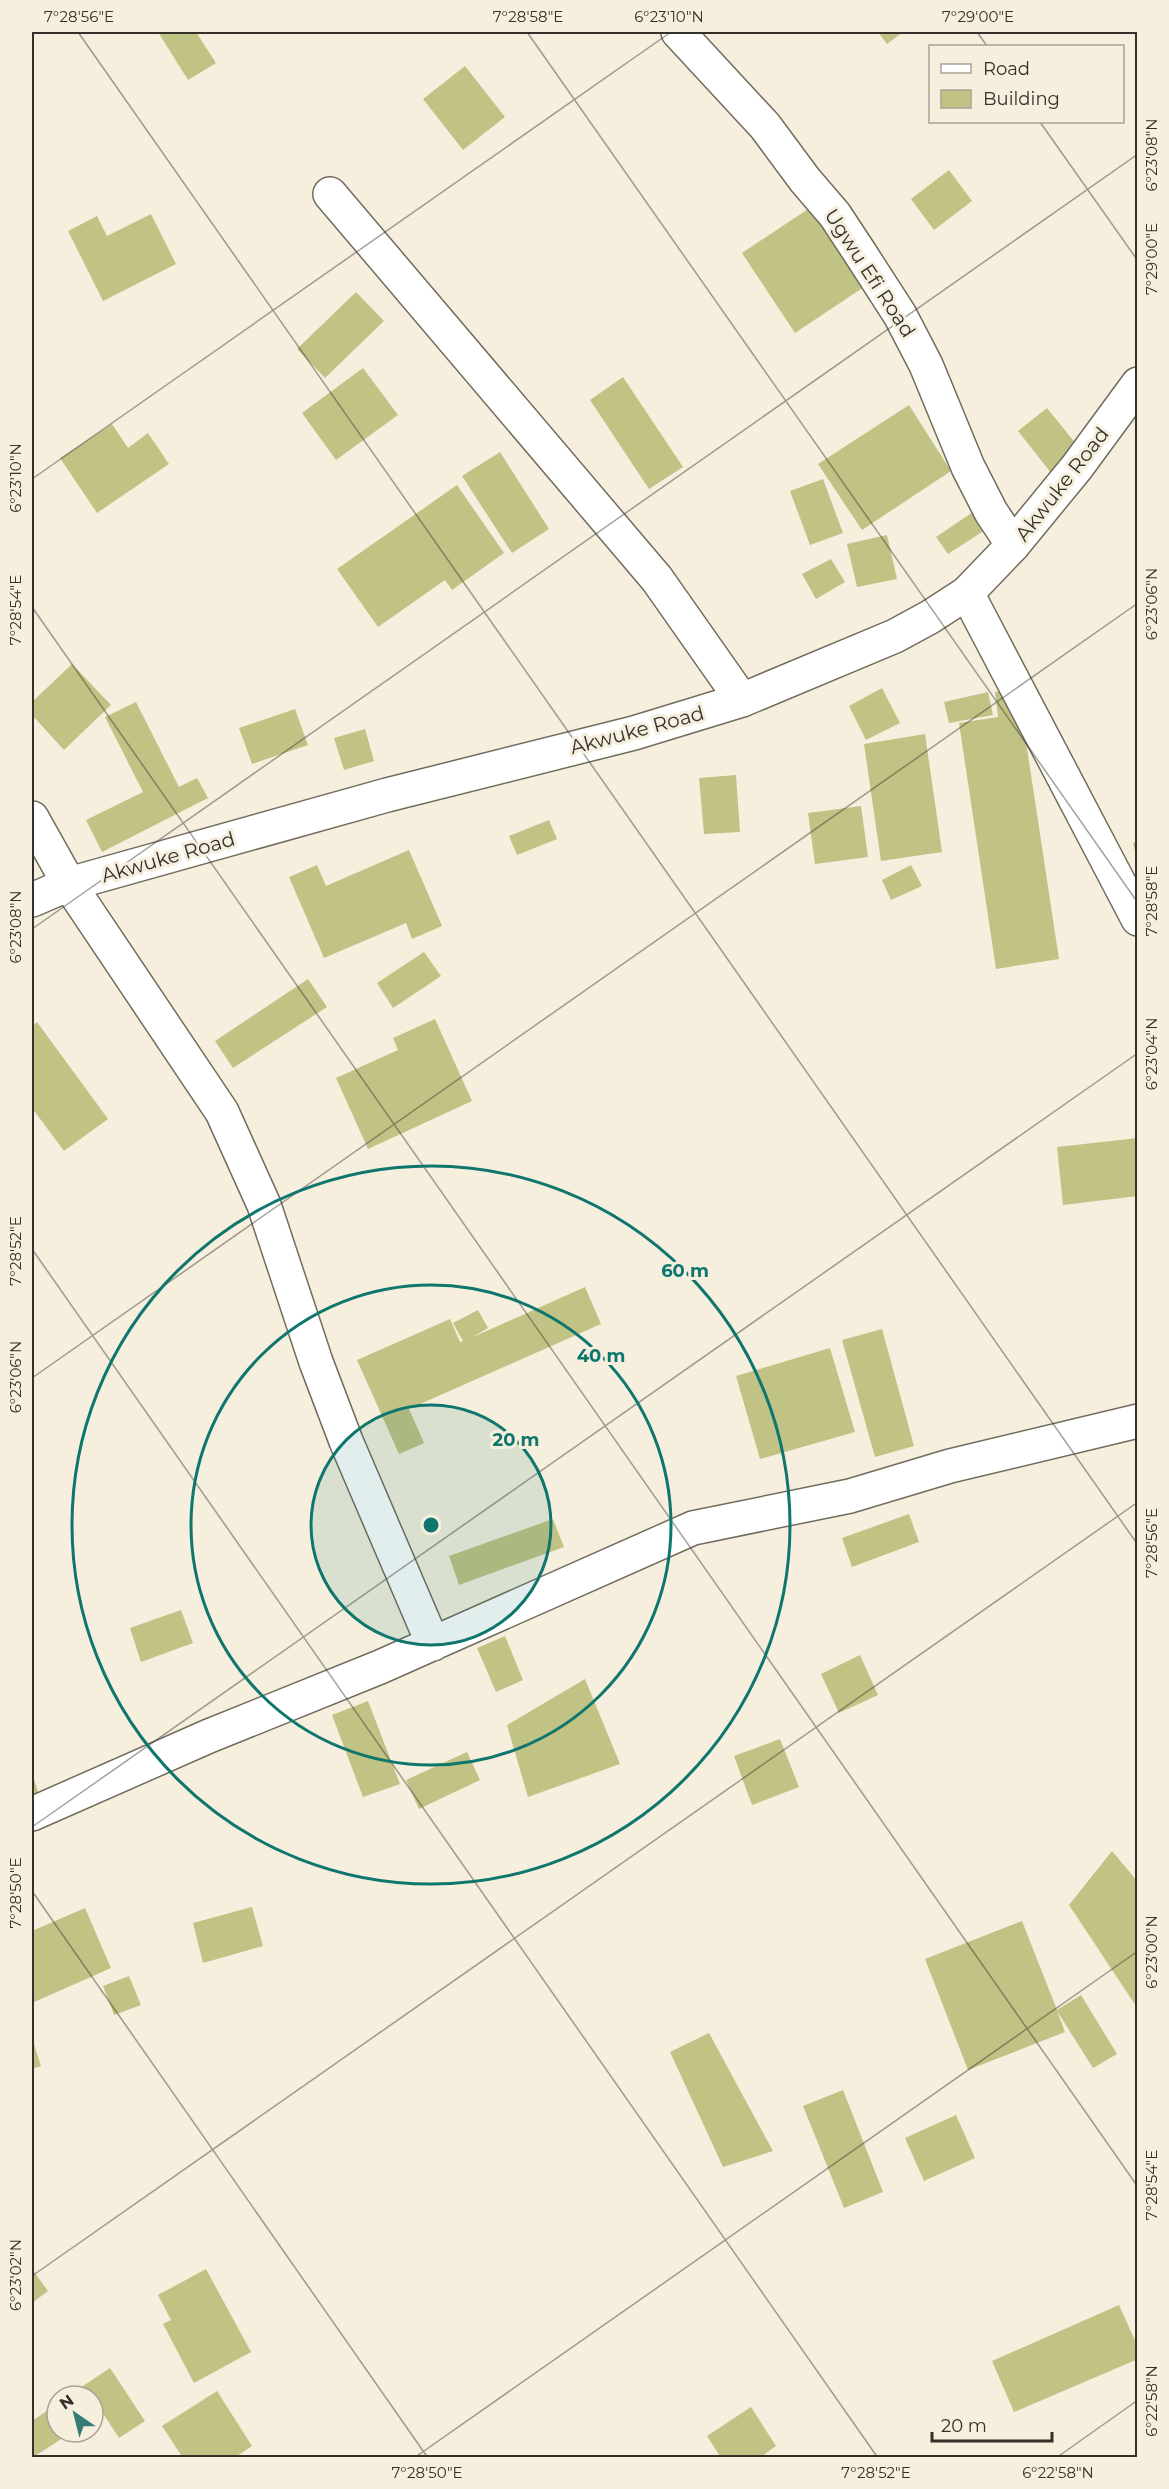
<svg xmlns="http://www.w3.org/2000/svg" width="1169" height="2489" font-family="Montserrat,sans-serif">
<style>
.building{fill:#c1c385}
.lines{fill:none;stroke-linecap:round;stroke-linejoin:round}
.minor-casing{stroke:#726c5d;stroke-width:36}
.major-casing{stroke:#726c5d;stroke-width:36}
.minor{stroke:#fff;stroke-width:33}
.major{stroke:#fff;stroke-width:33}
.ticks{fill:none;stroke:#33312a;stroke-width:1.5;stroke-opacity:0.45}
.ring{fill:none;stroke:#0f766e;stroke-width:3}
.labels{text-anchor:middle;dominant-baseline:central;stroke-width:6;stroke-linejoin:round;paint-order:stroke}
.street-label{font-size:20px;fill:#33312a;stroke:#f6efde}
.centre{fill:#0f766e;stroke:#f6efde;stroke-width:3}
.ring-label{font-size:18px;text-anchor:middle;font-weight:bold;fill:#0f766e;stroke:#f6efde;stroke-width:6;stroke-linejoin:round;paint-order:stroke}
.neatline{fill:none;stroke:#33312a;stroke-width:2}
.ticks-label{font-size:15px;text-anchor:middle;fill:#33312a}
</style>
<rect width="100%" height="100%" fill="#f6efde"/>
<path class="building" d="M158,32H196L216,63L188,80Z
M878,32H903L887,44Z
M465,66L505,117L463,150L423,99Z
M949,170L972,201L934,230L911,199Z
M817,203L870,283L795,333L742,253Z
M151,214L176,264L103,301L68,231L97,216L107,236Z
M356,292L384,321L325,378L297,349Z
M363,368L398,415L336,460L302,413Z
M623,377L683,467L649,489L590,400Z
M909,405L951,471L862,530L818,464Z
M1047,408L1085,455L1055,478L1018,431Z
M112,424L128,448L148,433L169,464L97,513L60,458Z
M500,452L549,529L512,553L462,476Z
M823,479L843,533L810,545L790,491Z
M457,485L504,553L452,590L445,580L378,627L337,569Z
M973,512L985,530L948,554L936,537Z
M887,535L897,579L857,587L847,544Z
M831,559L845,582L816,599L802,574Z
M72,664L111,705L64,750L32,715V702Z
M882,688L900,723L866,740L849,706Z
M1018,689L1059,959L996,969L959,723L998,717L995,692Z
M988,692L993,715L949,723L944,702Z
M136,702L179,787L197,778L208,798L102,852L86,820L143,792L105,717Z
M295,709L308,745L252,764L239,728Z
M365,729L374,761L344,770L334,738Z
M925,734L942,852L881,861L864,744Z
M736,775L740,832L704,834L699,778Z
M861,806L868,857L815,864L808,813Z
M549,820L557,839L517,855L509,836Z
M1138,842V860H1137L1133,843Z
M409,850L442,926L412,939L406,923L324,958L289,877L317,865L326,886Z
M911,865L922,886L891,900L882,880Z
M424,952L441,976L393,1008L377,983Z
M308,979L327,1007L233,1068L215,1041Z
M435,1019L472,1101L368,1149L336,1078L398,1050L393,1038Z
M37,1022L108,1119L64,1151L32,1108V1026Z
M1138,1138V1196L1063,1205L1057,1147Z
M585,1287L601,1324L409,1409L424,1443L399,1454L357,1360L450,1319L460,1342L463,1341L453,1323L478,1310L488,1328L473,1337Z
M882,1329L914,1446L875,1457L842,1340Z
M830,1348L855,1432L760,1459L736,1376Z
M909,1514L919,1542L852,1567L842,1538Z
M553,1519L564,1547L459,1585L449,1556Z
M181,1610L193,1643L141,1662L130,1628Z
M505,1636L523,1680L496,1692L477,1648Z
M860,1655L878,1695L839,1713L821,1674Z
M585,1679L620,1764L528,1797L507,1725Z
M368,1701L400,1784L363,1797L332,1715Z
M780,1739L799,1787L752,1805L734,1756Z
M467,1752L480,1780L419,1809L406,1780Z
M32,1773L40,1798L32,1801Z
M1112,1851L1138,1882V2009L1069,1905Z
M252,1907L263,1946L203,1963L193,1923Z
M85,1908L111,1968L32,2003V1931Z
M1022,1921L1057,2010L1081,1995L1117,2054L1093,2068L1057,2011L1065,2032L968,2070L925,1959Z
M129,1976L141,2005L114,2015L103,1986Z
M709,2033L773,2151L723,2167L670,2052Z
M32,2038L41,2066L32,2069Z
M843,2090L883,2192L844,2208L803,2106Z
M956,2115L975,2158L924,2181L905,2138Z
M32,2269L48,2291L32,2303Z
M206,2269L251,2352L194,2383L163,2324L171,2320L158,2295Z
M1119,2305L1138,2347V2359L1014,2412L992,2361Z
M110,2368L145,2421L119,2438L102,2412L93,2418V2396H68Z
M217,2391L252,2446L234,2458H183L162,2426Z
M57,2404V2432H72L32,2458V2421Z
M751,2407L776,2446L759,2458H721L707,2436Z"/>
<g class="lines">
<defs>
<path id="minor" d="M678,32L765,126L805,180L835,215L860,253L900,315L926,365L968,467L991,512L1013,545
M330,194L657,579L742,700
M967,593L1138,919
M32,818L69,884L222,1112L264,1205L316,1362L346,1441L433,1644
M32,1814L209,1736L380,1667L693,1528L850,1496L950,1466L1138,1421"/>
<path id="major" d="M32,900L69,884L387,795L634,733L742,700L895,636L930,617L967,593L992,567L1013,545L1077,467L1138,384"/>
</defs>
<use href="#minor" class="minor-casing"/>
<use href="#major" class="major-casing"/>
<use href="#minor" class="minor"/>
<use href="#major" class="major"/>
</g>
<path class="ticks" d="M78,32L1138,1545M527,32L1138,903M977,32L987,46M1040,122L1138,261M32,479L671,32M32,607L1138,2187M32,929L1138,154M32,1249L878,2458M32,1378L1138,603M32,1827L1138,1053M32,1891L428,2458M32,2276L1138,1502M414,2458L1138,1951M1056,2458L1138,2400"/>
<circle cx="431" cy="1525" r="120" fill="#0f766e" fill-opacity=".12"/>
<g class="ring">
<circle cx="431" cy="1525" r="120"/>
<circle cx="431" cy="1525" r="240"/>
<circle cx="431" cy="1525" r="359"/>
</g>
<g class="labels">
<g class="street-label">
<text transform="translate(870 273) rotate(57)">Ugwu Efi Road</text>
<text transform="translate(1062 484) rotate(-52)">Akwuke Road</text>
<text transform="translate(637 730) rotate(-15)">Akwuke Road</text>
<text transform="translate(168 857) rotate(-16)">Akwuke Road</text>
</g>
</g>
<circle cx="431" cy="1525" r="9" class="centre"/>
<g class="ring-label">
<text x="685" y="1277">60 m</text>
<text x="601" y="1362">40 m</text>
<text x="516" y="1446">20 m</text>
</g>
<rect width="1169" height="2489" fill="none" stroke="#f6efde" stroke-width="66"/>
<rect x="929" y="45" width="195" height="78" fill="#f6efde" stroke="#a8a396" stroke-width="1.5"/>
<rect x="941" y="64" width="30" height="9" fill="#ffffff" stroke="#a8a396" stroke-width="1.5"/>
<text x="983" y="75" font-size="18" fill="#33312a">Road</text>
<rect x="941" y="90" width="30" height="18" fill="#c1c385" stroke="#a8a396" stroke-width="1.5"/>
<text x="983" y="105" font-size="18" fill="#33312a">Building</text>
<g transform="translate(75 2414) rotate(325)"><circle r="28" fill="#f6efde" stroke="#a8a396" stroke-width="1.5"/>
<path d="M0-4.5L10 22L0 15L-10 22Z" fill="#347c76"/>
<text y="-9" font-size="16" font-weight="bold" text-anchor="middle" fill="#33312a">N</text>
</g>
<path d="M932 2432v9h120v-9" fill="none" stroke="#33312a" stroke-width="3"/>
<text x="941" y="2432" font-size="18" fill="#33312a" stroke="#f6efde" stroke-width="4.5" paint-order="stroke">20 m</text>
<rect x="33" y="33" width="1103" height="2423" class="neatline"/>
<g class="ticks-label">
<text x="79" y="22">7°28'56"E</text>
<text x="528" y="22">7°28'58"E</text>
<text x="669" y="22">6°23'10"N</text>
<text x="978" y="22">7°29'00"E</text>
<text transform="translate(1152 155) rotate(-90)" y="5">6°23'08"N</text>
<text transform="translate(1152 259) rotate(-90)" y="5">7°29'00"E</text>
<text transform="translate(16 478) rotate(-90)" y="5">6°23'10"N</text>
<text transform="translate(1152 604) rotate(-90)" y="5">6°23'06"N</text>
<text transform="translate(16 610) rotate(-90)" y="5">7°28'54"E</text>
<text transform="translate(1152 901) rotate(-90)" y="5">7°28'58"E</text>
<text transform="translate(16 927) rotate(-90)" y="5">6°23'08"N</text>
<text transform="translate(1152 1054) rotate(-90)" y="5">6°23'04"N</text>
<text transform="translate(16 1251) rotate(-90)" y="5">7°28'52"E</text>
<text transform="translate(16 1377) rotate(-90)" y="5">6°23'06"N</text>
<text transform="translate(1152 1543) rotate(-90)" y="5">7°28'56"E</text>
<text transform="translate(16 1893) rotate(-90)" y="5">7°28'50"E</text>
<text transform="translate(1152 1952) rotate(-90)" y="5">6°23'00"N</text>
<text transform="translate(1152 2185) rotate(-90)" y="5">7°28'54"E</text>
<text transform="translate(16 2275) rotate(-90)" y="5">6°23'02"N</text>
<text transform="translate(1152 2401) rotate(-90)" y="5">6°22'58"N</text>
<text x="427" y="2478">7°28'50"E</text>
<text x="876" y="2478">7°28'52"E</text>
<text x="1058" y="2478">6°22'58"N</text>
</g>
</svg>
